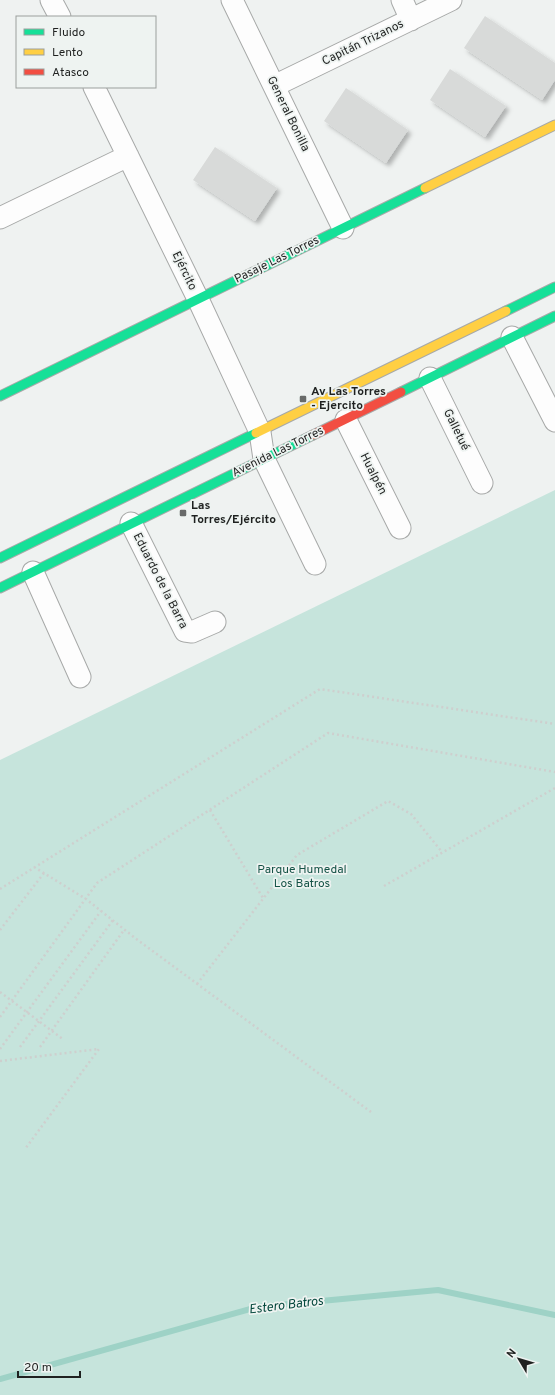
<svg xmlns="http://www.w3.org/2000/svg" width="555" height="1395" font-family="Overpass,sans-serif">
<style>
.green{fill:#c6e4dc}
.lines{fill:none;stroke-linecap:round;stroke-linejoin:round}
.stream{stroke:#9ed2c6;stroke-width:6}
.building{fill:#d8dad9;filter:url(#shadow)}
.street-casing{stroke:#a7a9a8;stroke-width:23}
.fast-casing{stroke:#a7a9a8;stroke-width:11}
.slow-casing{stroke:#a7a9a8;stroke-width:11}
.jam-casing{stroke:#a7a9a8;stroke-width:11}
.path{stroke:#cecfce;stroke-width:2.5;stroke-dasharray:2 3;stroke-linecap:butt}
.street{stroke:#fdfdfd;stroke-width:21}
.fast{stroke:#16e098;stroke-width:9}
.slow{stroke:#ffcf43;stroke-width:9}
.jam{stroke:#f24e42;stroke-width:9}
.poi-dot{fill:#686a69;stroke:#eef3f1;stroke-width:1.5}
.labels{text-anchor:middle;dominant-baseline:central;stroke-width:3.5;stroke-linejoin:round;paint-order:stroke}
.street-label{font-size:12px;fill:#1f2120;stroke:#eef3f1}
.poi-label{font-size:12px;font-weight:bold;fill:#1f2120;stroke:#eef3f1;text-anchor:start}
.park-label{font-size:12px;fill:#155347;stroke:#eef3f1}
.water-label{font-size:13px;font-style:italic;fill:#00453a;stroke:#eef3f1}
</style>
<defs>
<filter id="shadow"><feDropShadow dx="3.5" dy="3.5" stdDeviation="2" flood-color="#0004"/></filter>
</defs>
<rect width="100%" height="100%" fill="#eff2f1"/>
<path class="green" d="M555,490V1395H0V760Z"/>
<g class="lines">
<path class="stream" d="M0,1379L257,1307L438,1290L555,1315"/>
</g>
<path class="building" d="M485,16L555,63V80L542,100L464,48Z
M450,69L506,106L485,137L430,100Z
M346,88L408,130L386,163L324,121Z
M215,147L277,188L255,221L193,180Z"/>
<g class="lines">
<defs>
<path id="street" d="M51,0L60,17
M232,0L343,228
M402,0L411,20
M274,86L451,0
M94,87L198,299L260,432L264,459L315,564
M0,218L128,156
M512,337L555,421
M430,378L482,483
M346,420L400,528
M131,523L185,631L192,632L215,622
M33,572L80,677"/>
<path id="fast" d="M506,311L555,287
M401,392L555,316
M0,396L425,188
M0,558L256,433
M0,588L313,435"/>
<path id="slow" d="M425,188L555,125
M256,433L506,311"/>
<path id="jam" d="M313,435L401,392"/>
</defs>
<use href="#street" class="street-casing"/>
<use href="#fast" class="fast-casing"/>
<use href="#slow" class="slow-casing"/>
<use href="#jam" class="jam-casing"/>
<path class="path" d="M210,810L263,898
M34,867L86,899L135,938L371,1112
M384,886L555,788
M0,889L320,689L555,724
M0,930L44,873
M197,984L297,855L388,801L411,814L442,852
M0,992L64,1040
M0,1017L97,883L328,733L555,772
M20,1047L113,920
M40,1047L124,930
M0,1049L101,911
M0,1061L99,1049L25,1149"/>
<use href="#street" class="street"/>
<use href="#fast" class="fast"/>
<use href="#slow" class="slow"/>
<use href="#jam" class="jam"/>
</g>
<g class="poi-dot">
<rect x="299" y="395" width="8" height="8" rx="2"/>
<rect x="179" y="509" width="8" height="8" rx="2"/>
</g>
<g class="labels">
<g class="street-label">
<text transform="translate(363 43) rotate(-26)">Capitán Trizanos</text>
<text transform="translate(288 114) rotate(64)">General Bonilla</text>
<text transform="translate(277 260) rotate(-26)">Pasaje Las Torres</text>
<text transform="translate(184 271) rotate(64)">Ejército</text>
<text transform="translate(456 430) rotate(64)">Galletué</text>
<text transform="translate(278 452) rotate(-26)">Avenida Las Torres</text>
<text transform="translate(373 474) rotate(63)">Hualpén</text>
<text transform="translate(160 581) rotate(63)">Eduardo de la Barra</text>
</g>
<g class="poi-label">
<text x="311" y="392">Av Las Torres<tspan x="311" dy="14">- Ejercito</tspan></text>
<text x="191" y="506">Las<tspan x="191" dy="14">Torres/Ejército</tspan></text>
</g>
<g class="park-label">
<text x="302" y="870">Parque Humedal<tspan x="302" dy="14">Los Batros</tspan></text>
</g>
<g class="water-label">
<text transform="translate(286 1306) rotate(-7)">Estero Batros</text>
</g>
</g>
<rect x="16" y="16" width="140" height="72" fill="#eef3f1" stroke="#9b9f9d"/>
<rect x="24" y="29" width="20" height="6" fill="#16e098" stroke="#9b9f9d"/>
<text x="52" y="36" font-size="12" fill="#1f2120">Fluido</text>
<rect x="24" y="49" width="20" height="6" fill="#ffcf43" stroke="#9b9f9d"/>
<text x="52" y="56" font-size="12" fill="#1f2120">Lento</text>
<rect x="24" y="69" width="20" height="6" fill="#f24e42" stroke="#9b9f9d"/>
<text x="52" y="76" font-size="12" fill="#1f2120">Atasco</text>
<g transform="translate(519 1359) rotate(308)" stroke="#eef3f1" stroke-width="3" paint-order="stroke">
<path d="M0-3L7 15L0 10L-7 15Z" fill="#1f2120"/>
<text y="-6" font-size="11" font-weight="bold" text-anchor="middle" fill="#1f2120">N</text>
</g>
<path d="M18 1371v6h62v-6" fill="none" stroke="#1f2120" stroke-width="2"/>
<text x="24" y="1371" font-size="12" fill="#1f2120" stroke="#eef3f1" stroke-width="3" paint-order="stroke">20 m</text>
</svg>
